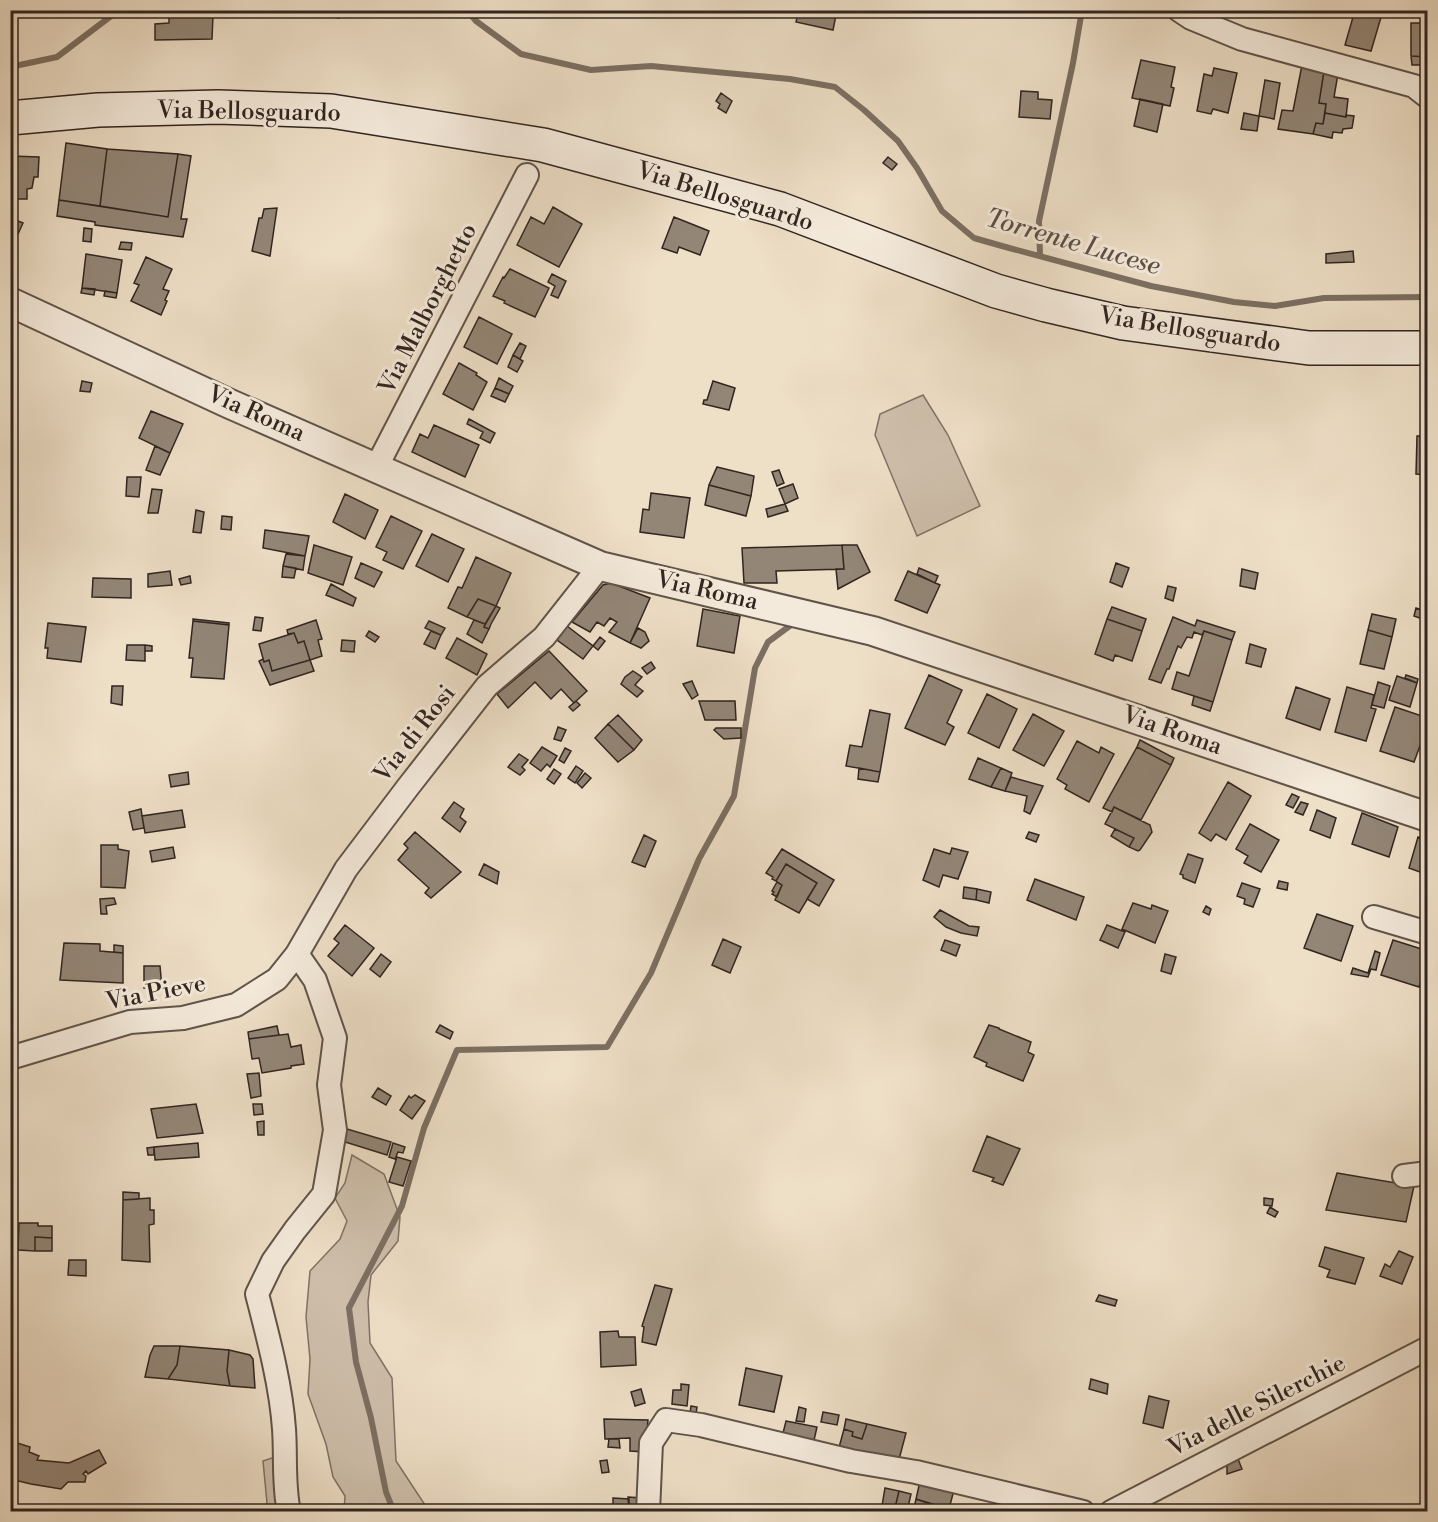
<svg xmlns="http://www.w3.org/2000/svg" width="1438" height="1522" font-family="'Libre Bodoni',serif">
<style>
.green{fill:#cebfab;stroke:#807266;stroke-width:1.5}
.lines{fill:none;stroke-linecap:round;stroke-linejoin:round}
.stream{stroke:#7c6f62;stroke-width:6}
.building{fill:#938677;stroke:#312520;stroke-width:1.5}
.minor-casing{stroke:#60544a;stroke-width:26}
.tertiary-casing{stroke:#60544a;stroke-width:32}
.secondary-casing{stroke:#312520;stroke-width:36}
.minor{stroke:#f4eadb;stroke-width:22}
.tertiary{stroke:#f4eadb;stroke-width:28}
.secondary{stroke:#f4eadb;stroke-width:33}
.labels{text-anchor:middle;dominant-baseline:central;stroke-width:6;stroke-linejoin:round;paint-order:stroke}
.street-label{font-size:24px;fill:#312520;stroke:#f4eadb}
.water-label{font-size:26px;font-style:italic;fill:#5d5046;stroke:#f4eadb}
</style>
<rect width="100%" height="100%" fill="#eedfc7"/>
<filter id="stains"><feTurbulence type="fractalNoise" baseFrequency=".00333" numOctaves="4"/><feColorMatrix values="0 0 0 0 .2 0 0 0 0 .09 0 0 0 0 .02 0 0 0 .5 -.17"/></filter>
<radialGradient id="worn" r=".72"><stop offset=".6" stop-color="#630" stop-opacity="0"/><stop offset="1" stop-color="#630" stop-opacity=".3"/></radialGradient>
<path class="green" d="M923,395L948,435L980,506L917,536L875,435L880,414Z
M352,1155L384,1174L400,1217L398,1241L371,1275L368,1302L370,1343L392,1378L396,1461L429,1511H344L345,1496L333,1477L326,1444L308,1394L310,1359L306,1317L310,1271L340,1239L347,1221L335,1198L345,1183Z
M287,1453L299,1511H263L267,1503L263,1461Z"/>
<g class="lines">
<path class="stream" d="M467,10L476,21L521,54L591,70L651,66L790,79L835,87L864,110L898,141L917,168L942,211L974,238L1002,246L1151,286L1234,302L1275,306L1324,298L1428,297
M10,67L57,57L119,10
M1040,256L1039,221L1073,63L1082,10
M1427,317L1428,315
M394,1512L386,1492L371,1418L356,1362L349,1308L402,1206L424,1128L457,1050L607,1047L651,973L699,859L734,796L755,668L768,642L795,622"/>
</g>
<path class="building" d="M215,10V15H213L212,39L155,40V24L169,23V13Z
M319,10H340L339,18L318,14Z
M799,10H837L833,30L796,22Z
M1355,10H1372L1382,14L1371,51L1345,45Z
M1411,23H1428V57L1411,56Z
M1411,56L1428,57V65H1412Z
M1141,60L1175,67L1171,87L1174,88L1170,106L1132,98Z
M1303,60L1325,65L1319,103L1326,104L1323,124L1316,123L1313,134L1278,129L1282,110L1293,111Z
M1325,65L1339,68L1334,97L1348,99L1346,117L1325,113L1326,104L1319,103Z
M1214,68L1237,73L1228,113L1213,109L1211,114L1197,111L1204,74L1212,76Z
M1265,80L1280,83L1274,119L1259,116Z
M1021,91L1038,92V99L1052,100L1050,119L1019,117Z
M721,93L732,101L726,113L718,108L720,104L716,101Z
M1140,99L1163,104L1157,132L1134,126Z
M1244,113L1259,116L1257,131L1241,129Z
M1325,113L1346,117V115L1354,116L1352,128L1343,129L1342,133L1333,132L1332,138L1313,134L1316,123L1323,124Z
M66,143L107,149L100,206L59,200Z
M107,149L178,154L168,217L100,206Z
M178,154L191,156L181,219H187L183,237L95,225V222L57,216L59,200L168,217Z
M10,156L39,157L38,177H34L32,188L27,189V199H10Z
M888,157L897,164L892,170L883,163Z
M553,207L582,224L559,267L517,245L531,217L544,224Z
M277,208L270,256L252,251L259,218H262L264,209Z
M674,217L709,231L700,255L679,247L677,253L662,248Z
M10,218L23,223L18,234L10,231Z
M84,228L92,229L91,242L83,241Z
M121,242L132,243L131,250L119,249Z
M1353,251L1354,262L1326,263V254Z
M86,254L122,260L117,293L82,288Z
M146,257L172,269L163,289L169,291L165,300L167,301L161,315L131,301L139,285L134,283Z
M510,269L549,288L535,317L504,303L505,301L493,296L503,277L504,278Z
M552,274L566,281L558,298L551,295L555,286L548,282Z
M82,288L95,289L94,295L81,293Z
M105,291L117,293L116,298L104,296Z
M479,317L512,334L497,364L464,347Z
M520,343L526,346L520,359L513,355Z
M513,355L523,361L517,372L508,367Z
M459,363L477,373L476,375L487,382L473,410L443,394Z
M499,378L513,386L509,394L495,388Z
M82,381L92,383L90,392L80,391Z
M713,381L735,388L729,410L703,404L704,400H707Z
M495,388L509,394L505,402L491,396Z
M151,411L183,424L170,453L139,438Z
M469,419L495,433L490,443L480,438L483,432L467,424Z
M434,425L479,445L465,477L412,452L420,434L428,438Z
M1417,436H1428V475L1416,474Z
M155,446L170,453L160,475L146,470Z
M717,467L754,476L751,496L709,485Z
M779,470L784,483L777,486L772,472Z
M127,477H141L139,497L126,496Z
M793,484L798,498L785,504L779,489Z
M709,485L751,496L746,516L705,505Z
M152,489L162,490L158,513H148Z
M651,493L690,498L684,538L640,532L643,509L649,510Z
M345,494L378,510L365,539L333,522Z
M785,504L788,511L768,517L766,509Z
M196,510L204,512L201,533L193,532Z
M222,516L232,517L231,530L221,529Z
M391,516L422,531L403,569L383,560L387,552L376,547Z
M265,530L309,536L305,556L263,548Z
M432,534L464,549L448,582L416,566Z
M314,545L352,557L343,585L308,573Z
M842,545H857L870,572L838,589L836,569H844Z
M842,545L844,569L776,571L777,583H744L742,548Z
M286,554L305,556L303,570L283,566Z
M476,557L511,573L496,606L478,599L467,617L448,608L458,587L462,588Z
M361,563L382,572L374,587L355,578Z
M1116,563L1129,568L1122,587L1110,582Z
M283,566L296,568L294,578L282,577Z
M919,568L938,576L935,583L917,574Z
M1242,569L1258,573L1255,589L1240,586Z
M170,571L172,585L148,587V574Z
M908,571L940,585L927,613L895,600Z
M190,576L191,583L181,585L179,579Z
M93,578L131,579V598L92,597Z
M611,583L650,598L630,643L609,632L617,622L610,618L604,626L597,622L590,632L572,622L603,585Z
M331,584L356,598L353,606L326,595Z
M1168,586L1176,588L1173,601L1165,598Z
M478,599L496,606L485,624L467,617Z
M496,606L500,608L491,624L489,629L484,627Z
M1112,607L1146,619L1142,631L1107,619Z
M1416,608L1428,612V621L1414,616Z
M703,609L740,616L734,653L697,646Z
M1372,614L1396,619L1392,637L1368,630Z
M255,617L263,618L261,631L253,630Z
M1173,617L1195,626L1197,620L1235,632L1232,640L1204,631L1202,635L1194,632L1192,638L1187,637L1181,648L1178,646L1169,669H1167L1161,683L1149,679Z
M193,619L229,623V625L193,621Z
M1107,619L1142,631L1132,661L1115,655L1113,661L1095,654Z
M316,620L322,639L318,640L322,656L310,660L304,641L298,643L294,633L288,634L287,630Z
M474,620L485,624L484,627L489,629L482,643L467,634Z
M193,621L229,625L224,679L191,677L193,658H189Z
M429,621L445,628L441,635L425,628Z
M48,623L86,627L81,662L47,658L48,648H45Z
M567,626L593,646L583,659L557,640Z
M638,628L645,632L649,641L641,648L630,643Z
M1368,630L1392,637L1384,669L1360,664Z
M369,631L379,637L375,642L366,636Z
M431,631L441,635L435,649L424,644Z
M1204,631L1232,640L1213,702L1172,689L1177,672L1189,676Z
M294,633L298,643L304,641L310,660L272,671L269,660L264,662L259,644Z
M600,637L605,641L598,650L593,646Z
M457,638L487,654L477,675L446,658Z
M342,640L355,641L354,652L341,651Z
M1250,644L1266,649L1261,667L1246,663Z
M127,645H145V661L126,660Z
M145,645L152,646V651H145Z
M549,651L587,691L574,703L561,689L551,699L535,682L508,708L497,694Z
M263,659L264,662L269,660L272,671L310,660L314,671L270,685L259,661Z
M651,662L655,668L647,674L642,668Z
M633,671L642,677L635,685L643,691L637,697L621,684L625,677Z
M929,675L962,690L947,723L954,727L945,745L905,728Z
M1406,675L1418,679L1417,683L1405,678Z
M1397,676L1417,683L1410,707L1389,700Z
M692,681L698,695L692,699L683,684Z
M1378,682L1390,686L1384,708L1372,705Z
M112,686H123L122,705L111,703Z
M1296,687L1330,699L1320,730L1286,718Z
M1347,687L1374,695L1371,708L1376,709L1366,741L1335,732Z
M987,694L1017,709L999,748L968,733Z
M1194,696L1213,702L1210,711L1192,705Z
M576,701L580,705L573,711L569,707Z
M699,701H735L736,720H705Z
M1395,707L1428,718V724L1414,762L1380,751Z
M870,710L890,714L880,772L846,766L850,745L862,747Z
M1033,714L1064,731L1044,766L1013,750Z
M618,715L642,740L634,750L608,724Z
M608,724L634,750L618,762L595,738Z
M558,727L566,730L561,741L554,739Z
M716,728H741V738L724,739L714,730Z
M1140,740L1174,758L1171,765L1137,747Z
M1077,741L1099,753L1101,747L1114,754L1089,802L1065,789L1067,785L1057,779Z
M542,747L557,756L550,767L547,764L541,771L530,763Z
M1137,747L1171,765L1141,820L1114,807L1112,812L1103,808Z
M565,748L571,751L564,763L559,760Z
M519,754L528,760L522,767L525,770L520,775L508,767Z
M978,758L1001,768L991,787L969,779Z
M576,766L583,771L575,783L568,778Z
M859,768L880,772L878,782L858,779Z
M1001,768L1012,773L1005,791L991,787Z
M554,769L561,774L554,784L547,779Z
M188,772L189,784L171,787L169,775Z
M585,773L591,778L582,788L577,783Z
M1011,777L1043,786L1030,814L1024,811L1027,796L1005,791Z
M1228,782L1251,796L1226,840L1216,834L1211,841L1199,833Z
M1292,794L1299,797L1293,808L1286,805Z
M454,802L464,809L460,817L466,822L460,832L442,818Z
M1301,802L1308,804L1303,815L1295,812Z
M1114,807L1150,825L1152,832L1140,850L1138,851L1129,847L1134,838L1105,824Z
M141,809L144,828L133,830L129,812Z
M182,810L185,827L145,833L142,816Z
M1317,810L1336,818L1330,838L1310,830Z
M1362,813L1398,827L1389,857L1352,844Z
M1250,824L1279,840L1261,872L1244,863L1248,856L1236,849Z
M1115,829L1134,838L1129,847L1111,836Z
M415,832L461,872L431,898L425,893L429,888L398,860L408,848L404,844Z
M1029,832L1039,835L1036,842L1026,838Z
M644,835L656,841L645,867L632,862Z
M1418,837L1428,841V875L1409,868Z
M101,845H118V849L129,851L125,888L101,887Z
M173,847L175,858L152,862L150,851Z
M952,848L968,852L958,879L943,875L939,887L923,880L934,849L950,854Z
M782,849L834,880L819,906L807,899L817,883L786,864L776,881L772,879L773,877L766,873Z
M1188,854L1203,859L1195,883L1183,878V875L1180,874Z
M484,864L499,872L497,884L479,875Z
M786,864L817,883L799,913L775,900L782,885L776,881Z
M1035,879L1084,897L1076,920L1027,900Z
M1279,881L1288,883L1287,890L1277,888Z
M777,882L782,885L777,897L772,894L774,892L772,891Z
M1242,883L1260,889L1253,907L1244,904L1245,899L1237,896Z
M964,887L977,889L976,900L963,898Z
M977,889L991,892L989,903L976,900Z
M114,898L116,904L106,906L107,914H101L100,899Z
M1133,903L1151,909L1152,905L1168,911L1155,943L1122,929Z
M1206,906L1211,909L1209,915L1203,912Z
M940,910L969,926L979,927L977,936L961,933L946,927L934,917Z
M1317,914L1353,926L1341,961L1304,948Z
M345,925L374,948L352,976L328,956L339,943L334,939Z
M1107,925L1125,932L1118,948L1100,940Z
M723,939L741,947L730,973L712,965Z
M945,940L960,945L956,956L941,950Z
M1393,940L1428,951V962L1419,987L1381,975Z
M64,943L100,944V951L123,953V983L60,980Z
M114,945L123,946V953L114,952Z
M1375,951L1380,953L1376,970L1371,969L1368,977L1351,974L1353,968L1368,973Z
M381,954L391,962L380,977L370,969Z
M1165,954L1176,957L1171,974L1161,971Z
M144,966H160L162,988H144Z
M440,1025L453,1032L450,1039L436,1032Z
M989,1025L999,1028V1029L1031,1042L1028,1052L1034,1055L1023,1081L986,1066L987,1063L974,1057Z
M277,1026L279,1035L249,1039L248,1032Z
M288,1034L291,1047L301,1045L304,1064L291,1066V1068L262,1073L259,1058L252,1059L249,1039Z
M259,1073L261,1096L251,1098L247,1074Z
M378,1088L391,1096L386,1105L372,1097Z
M415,1095L425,1101L412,1119L400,1110L409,1096L411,1098Z
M196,1104L203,1133L157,1138L151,1109Z
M253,1104H262L263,1114L254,1115Z
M264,1121V1135H258L257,1122Z
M347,1129L391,1142L387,1155L342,1141Z
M987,1136L1020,1149L1003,1185L992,1181L994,1178L973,1171Z
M198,1143L199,1157L155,1160L154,1147Z
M393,1143L405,1147L403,1153L398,1152L395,1159L389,1157Z
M154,1147V1155H148L147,1148Z
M397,1157L411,1161L403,1186L389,1182Z
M1337,1173L1414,1186L1406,1222L1326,1210Z
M123,1192L139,1193V1199L123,1200Z
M150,1198V1210H154V1224L149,1225L150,1262L122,1260L123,1200Z
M1264,1198L1273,1199L1272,1206L1264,1205Z
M1270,1207L1278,1212L1275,1217L1267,1213Z
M19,1223H38V1226H52V1238L35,1237V1251L18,1250Z
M35,1237L52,1238V1251H35Z
M1325,1247L1364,1258L1355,1284L1327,1277L1330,1270L1319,1266Z
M1399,1251L1413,1257L1402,1284L1380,1276L1385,1264L1390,1267Z
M69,1260H86V1276L68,1275Z
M655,1285L672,1289L656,1345L642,1342L644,1327L642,1326Z
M1099,1295L1117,1300L1115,1306L1096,1301Z
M618,1331L619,1337H635L636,1365L601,1367L600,1332Z
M154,1346H180L177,1365L168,1379L145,1377L150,1355Z
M180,1346L229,1350L227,1371L230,1386L168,1379L177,1365Z
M229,1350L250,1355L253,1359L255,1388L230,1386L227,1371Z
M746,1368L782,1376L774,1412L739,1405Z
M1091,1379L1108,1384L1107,1394L1089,1389Z
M681,1384L689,1385L687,1406L672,1404L673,1390H681Z
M641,1389L645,1403L635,1406L631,1392Z
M1149,1396L1169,1401L1163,1428L1143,1423Z
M691,1406L697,1407L696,1414L690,1413Z
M799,1407L806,1409L804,1422L796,1421Z
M823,1412L839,1415L837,1425L821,1422Z
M604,1419L648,1420L645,1452L630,1451V1438L605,1439Z
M846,1419L867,1424L862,1439L852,1436L853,1432L844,1429Z
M786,1421L817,1427L812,1449L781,1441Z
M867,1424L906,1433L897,1467L837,1455L844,1429L853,1432L852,1436L862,1439Z
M609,1439H619L620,1448L608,1447Z
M11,1441L30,1447L29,1452L39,1456L37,1460L69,1463L99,1450L106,1463L88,1474L86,1471L83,1474L86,1476L85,1482H68L61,1489L31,1484L10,1479Z
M1238,1459L1242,1469L1227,1474V1465Z
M607,1460L609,1472L602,1473L600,1461Z
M921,1477L955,1486L949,1509L916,1499Z
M885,1488L899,1491L894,1512H881Z
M899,1491L911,1494L907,1512H894Z
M628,1497L642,1498L641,1512H629Z
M613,1498L629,1499V1512H613Z
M1010,1498L1032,1503L1030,1512H1007Z
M916,1499L933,1505L931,1512H913Z
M1335,1508L1365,1512H1335Z"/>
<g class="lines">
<defs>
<path id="minor" d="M1179,10L1191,18L1242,39L1414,86L1428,97
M376,468L527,175
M1374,917L1428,933
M10,1058L130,1022L183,1018L236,1005L277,979L297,954L346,869L408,787L487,686L544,637L600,566
M1404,1176L1428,1173
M289,1512C283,1484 286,1456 284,1429C281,1385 268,1337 257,1294L273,1261L295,1230L324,1194L335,1130L329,1085L335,1038L315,980L297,954
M648,1512L651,1443L666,1420L701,1425L851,1461L916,1472L1083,1512
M1111,1512L1428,1348"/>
<path id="tertiary" d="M10,302L230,404L600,566L873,631L1428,817"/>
<path id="secondary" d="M10,118L98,110L218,107L331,111L543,145L780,209L996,291L1046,305L1123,323L1309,348H1428"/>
</defs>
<use href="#minor" class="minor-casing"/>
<use href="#tertiary" class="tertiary-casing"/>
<use href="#secondary" class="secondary-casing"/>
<use href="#minor" class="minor"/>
<use href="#tertiary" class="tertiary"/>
<use href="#secondary" class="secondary"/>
</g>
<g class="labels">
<g class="street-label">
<text transform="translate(249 112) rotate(1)">Via Bellosguardo</text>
<text transform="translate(725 197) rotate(17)">Via Bellosguardo</text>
<text transform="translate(428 309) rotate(-63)">Via Malborghetto</text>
<text transform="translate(1190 330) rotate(9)">Via Bellosguardo</text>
<text transform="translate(256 414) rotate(24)">Via Roma</text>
<text transform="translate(707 591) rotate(13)">Via Roma</text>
<text transform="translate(1172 731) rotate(19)">Via Roma</text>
<text transform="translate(415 734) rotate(-52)">Via di Rosi</text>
<text transform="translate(156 993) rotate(-11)">Via Pieve</text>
<text transform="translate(1257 1406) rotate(-27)">Via delle Silerchie</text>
</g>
<g class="water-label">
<text transform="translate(1073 242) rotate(16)">Torrente Lucese</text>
</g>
</g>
<rect width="1438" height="1522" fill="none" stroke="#eedfc7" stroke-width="36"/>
<rect x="12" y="12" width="1414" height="1498" fill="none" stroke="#312520" stroke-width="3"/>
<rect x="18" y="18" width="1402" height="1486" fill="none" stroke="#312520" stroke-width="1.5"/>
<rect width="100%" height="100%" filter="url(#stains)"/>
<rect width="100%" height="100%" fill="url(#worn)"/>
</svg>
